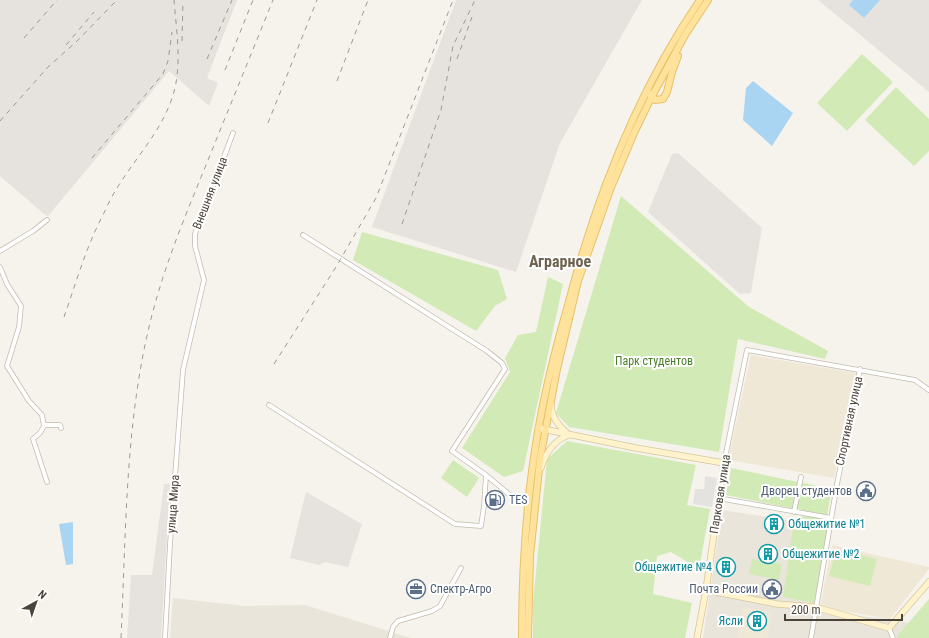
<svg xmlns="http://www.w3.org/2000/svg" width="929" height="638" font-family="'Roboto Condensed',sans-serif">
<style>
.residential{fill:#eae5da}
.industrial{fill:#e6e2dd}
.education{fill:#efe8d6}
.green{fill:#d2eab5}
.parking{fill:#e5e3e0}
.water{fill:#a9d4f2}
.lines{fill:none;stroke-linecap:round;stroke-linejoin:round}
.street-casing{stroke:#c2bbae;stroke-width:5.5}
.secondary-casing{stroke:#d6c79b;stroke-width:7}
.primary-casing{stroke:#e6c16a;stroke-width:8}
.street{stroke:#fff;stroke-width:4}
.secondary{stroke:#fff3cd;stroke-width:5.5}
.primary{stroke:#ffe39c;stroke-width:6}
.rail{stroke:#9a9a9a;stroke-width:1;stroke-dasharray:5 5;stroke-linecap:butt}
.labels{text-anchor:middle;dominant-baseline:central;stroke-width:4;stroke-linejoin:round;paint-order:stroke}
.street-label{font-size:12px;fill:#4b4439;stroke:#fff}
.park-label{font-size:12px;fill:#4a7f2a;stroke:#fff}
.service-label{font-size:12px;fill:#4e5e75;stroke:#fff;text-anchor:end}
.culture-label{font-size:12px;fill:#0d838f;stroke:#fff;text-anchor:start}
.district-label{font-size:16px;font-weight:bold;fill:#6e6250;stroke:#fff}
</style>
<rect width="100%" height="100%" fill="#f6f3ec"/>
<path class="residential" d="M722,510L824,526L813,611L896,620L929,628V638H703Z
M173,598L245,606L305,605L411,638H170Z"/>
<path class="industrial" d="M0,0H237L207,78L218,83L209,106L169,71L48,216L44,214L0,176Z
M456,0H642L560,143L516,272L372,227Z
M818,0H929V92Z
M678,153L762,228L751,293L740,294L648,212L672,154Z
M164,484H170L161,638H127L131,575H152Z
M306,492L362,524L348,567L325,562L319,565L290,558Z"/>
<path class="education" d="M751,355L856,373L834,478L728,460Z
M832,545L929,567V569L890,619L820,607Z
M743,607L772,613L767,638H737Z"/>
<path class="green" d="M862,54L893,82L847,131L817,103Z
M896,87L929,119V151L914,166L865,120Z
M621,196L749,307L828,351L825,359L738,339L719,452L569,427L556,413Z
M362,232L498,270L507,299L495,306L476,331L353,260Z
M548,277L563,284L523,471L504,477L462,448L510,372L505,358L518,335L536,332Z
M567,441L696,465L687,505L710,509L699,569L671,552L657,556L653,594L692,603L685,638H533V603L547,459Z
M453,460L479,478L467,497L441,478Z
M731,468L832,489L827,515L726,495Z
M798,516L831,518L814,603L783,597L793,528Z
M836,549L877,559L870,586L829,576Z
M752,559L782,564L779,580L749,574Z
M929,599V638H897V636Z"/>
<path class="parking" d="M705,476L717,478L712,507L693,504L695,489H704Z"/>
<path class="water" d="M853,0H880L864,18L849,5Z
M753,81L793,113L772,146L743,120L746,88Z
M73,522V564L66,565L59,524Z"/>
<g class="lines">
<defs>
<path id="street" d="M303,235L487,351L502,363L505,369L452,451L486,475L511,496L529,499
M0,251L33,231L47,220
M0,267L7,284L21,306L19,327L7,366L29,401L42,415L44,426L40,433L33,439L47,482
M269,405L455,524L481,526L484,506L486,475
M44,425H60L61,428
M724,463L747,350L915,380L929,390
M718,498L831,518
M794,512L801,477
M889,628L893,638
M165,638L170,544L183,370L204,280L195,246V234L233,133
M390,638L393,627L398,621L432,611L440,606L461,568
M811,638L837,484L860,369"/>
<path id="secondary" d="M551,405C551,416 559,426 567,433
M538,428L636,448L724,463L706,590L697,638
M541,468C545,454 554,440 569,435
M706,590L777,604L815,607L889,628L929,582"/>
<path id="primary" d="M650,94L655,100L663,99L667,92L672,72L678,56
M522,638C522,562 527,485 542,410C549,374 558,340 568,305C596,198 637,92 700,0
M528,638L530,556L540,459L557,369L578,281L610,190L634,133L651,98L685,35L708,0"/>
</defs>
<use href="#street" class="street-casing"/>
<use href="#secondary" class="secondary-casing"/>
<use href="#primary" class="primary-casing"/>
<use href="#street" class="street"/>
<use href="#secondary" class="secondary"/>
<use href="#primary" class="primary"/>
<path class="rail" d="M24,38L57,0
M182,41L183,1
M66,45L94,12
M207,59L232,0
M457,59L472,17
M225,70L253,0
M337,81L368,0
M0,121L48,67L76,42L117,0
M268,123L317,0
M92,158L163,74L168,61L172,32
M402,224L441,110L453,46L475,0
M64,317C76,283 86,247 103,215C107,206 112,196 117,188C140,151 172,120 177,76C180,51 176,25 174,0
M274,364L336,267L376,198L453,0
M121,638C126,535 125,428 149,327C162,272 183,221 204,170C227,113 250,57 273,0"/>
</g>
<defs>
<symbol id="civic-ring" viewBox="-11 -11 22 22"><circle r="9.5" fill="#fff" stroke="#5c6f8a" stroke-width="1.5"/><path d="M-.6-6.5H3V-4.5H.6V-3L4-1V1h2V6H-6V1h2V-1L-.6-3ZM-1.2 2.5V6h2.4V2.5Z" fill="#5c6f8a"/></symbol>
<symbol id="fuel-ring" viewBox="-11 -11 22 22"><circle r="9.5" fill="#fff" stroke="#5c6f8a" stroke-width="1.5"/><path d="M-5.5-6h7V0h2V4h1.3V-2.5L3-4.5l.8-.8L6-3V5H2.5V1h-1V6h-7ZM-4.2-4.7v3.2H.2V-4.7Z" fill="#5c6f8a"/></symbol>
<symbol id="building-ring" viewBox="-11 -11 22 22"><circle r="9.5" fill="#fff" stroke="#0f9aa8" stroke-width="1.5"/><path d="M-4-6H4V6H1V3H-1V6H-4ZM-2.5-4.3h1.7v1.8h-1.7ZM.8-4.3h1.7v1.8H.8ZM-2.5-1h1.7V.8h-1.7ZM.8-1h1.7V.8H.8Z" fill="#0f9aa8"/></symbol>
<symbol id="office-ring" viewBox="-11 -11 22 22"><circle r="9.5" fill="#fff" stroke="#5c6f8a" stroke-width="1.5"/><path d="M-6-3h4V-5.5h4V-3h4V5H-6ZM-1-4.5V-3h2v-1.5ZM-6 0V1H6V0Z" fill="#5c6f8a"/></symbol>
</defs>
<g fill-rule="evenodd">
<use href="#civic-ring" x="855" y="480" width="22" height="22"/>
<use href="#fuel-ring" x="484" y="489" width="22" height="22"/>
<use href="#building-ring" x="763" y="513" width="22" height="22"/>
<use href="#building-ring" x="757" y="543" width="22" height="22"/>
<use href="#building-ring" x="715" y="556" width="22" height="22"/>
<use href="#office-ring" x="405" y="578" width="22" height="22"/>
<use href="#civic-ring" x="761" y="578" width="22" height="22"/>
<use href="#building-ring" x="746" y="610" width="22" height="22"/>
</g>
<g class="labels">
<g class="street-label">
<text transform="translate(210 193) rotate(-69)">Внешняя улица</text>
<text transform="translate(849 421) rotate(-78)">Спортивная улица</text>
<text transform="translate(720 494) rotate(-81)">Парковая улица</text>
<text transform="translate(173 504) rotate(-86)">улица Мира</text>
</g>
<g class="park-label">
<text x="654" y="361">Парк студентов</text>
</g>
<g class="service-label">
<text x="852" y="491">Дворец студентов</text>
<text x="509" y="500" text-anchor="start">TES</text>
<text x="430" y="589" text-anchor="start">Спектр-Агро</text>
<text x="758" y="589">Почта России</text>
</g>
<g class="culture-label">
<text x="788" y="524">Общежитие №1</text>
<text x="782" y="554">Общежитие №2</text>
<text x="712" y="567" text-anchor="end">Общежитие №4</text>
<text x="743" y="621" text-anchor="end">Ясли</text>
</g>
<g class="district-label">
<text x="560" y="261">Аграрное</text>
</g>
</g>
<g transform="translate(36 602) rotate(40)" stroke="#ffffff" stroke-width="3" paint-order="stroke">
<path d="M0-3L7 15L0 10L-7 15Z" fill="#4b4439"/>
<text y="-6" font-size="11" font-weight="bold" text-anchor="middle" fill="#4b4439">N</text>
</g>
<path d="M785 614v6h117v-6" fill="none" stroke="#4b4439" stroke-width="2"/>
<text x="791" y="614" font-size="12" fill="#4b4439" stroke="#ffffff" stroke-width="3" paint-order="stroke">200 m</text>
</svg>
